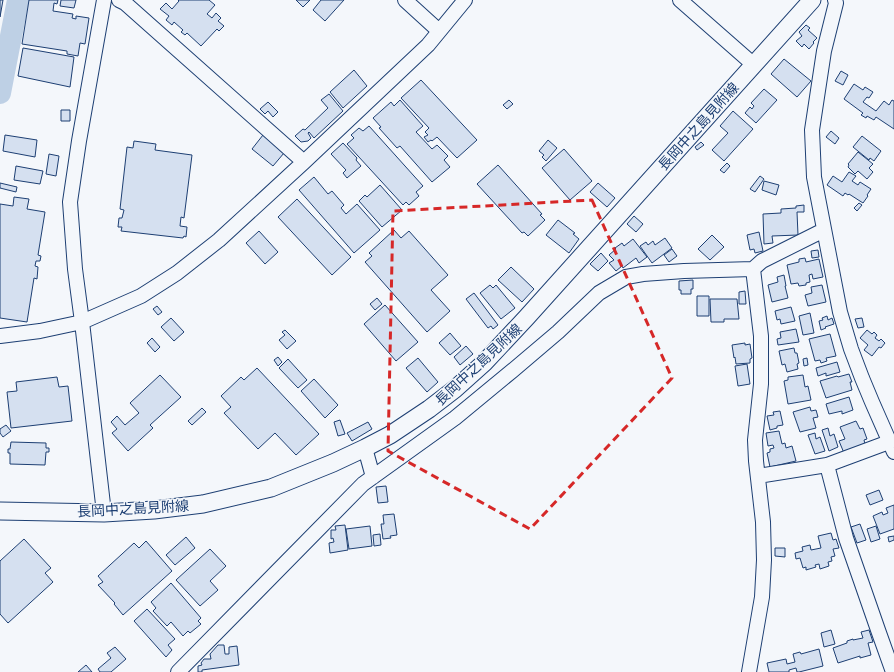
<svg xmlns="http://www.w3.org/2000/svg" width="894" height="672" font-family="Commissioner,'Noto Sans JP',sans-serif">
<style>
.lines{fill:none;stroke-linecap:round;stroke-linejoin:round}
.river{stroke:#bed0e5;stroke-width:22}
.building{fill:#d5e0f0;stroke:#1d3f73}
.minor-casing{stroke:#1d3f73;stroke-width:16}
.major-casing{stroke:#1d3f73;stroke-width:19}
.minor{stroke:#f4f7fb;stroke-width:14}
.major{stroke:#f4f7fb;stroke-width:17}
.marked{fill:none;stroke:#d62828;stroke-width:3;stroke-dasharray:8 5;stroke-linejoin:round}
.labels{text-anchor:middle;dominant-baseline:central;stroke-width:3;stroke-linejoin:round;paint-order:stroke}
.street-label{font-size:14px;fill:#1d3f73;stroke:#f4f7fb}
</style>
<rect width="100%" height="100%" fill="#f4f7fb"/>
<g class="lines">
<path class="river" d="M0,93L18,0"/>
</g>
<path class="building" d="M0,0H3L0,17Z
M29,0H58L57,4L54,3L53,11L73,14L72,18L76,19V16L89,18L85,44L80,43L78,56L67,54V51L22,44Z
M61,0H76L74,8L60,6Z
M178,0H209L215,5L207,14L212,18L216,13L221,18L218,21L224,26L219,31L217,29L201,46L187,33L185,35L181,32L183,30L174,22L172,25L166,20L169,16L160,9L166,3L172,9L179,1Z
M296,0H310L303,7Z
M321,0H344L325,21L313,10Z
M806,25L810,28L808,30L817,38L813,42L814,43L809,49L804,44L802,47L796,41L802,36L799,32Z
M23,48L74,57L70,87L18,76Z
M784,59L811,81L797,97L771,74Z
M354,70L367,86L343,108L330,92Z
M841,71L848,75L843,85L835,81Z
M421,80L477,140L457,158L437,137L432,141L431,140L428,142L424,137L428,135L425,132L429,128L401,98Z
M854,84L863,90L865,87L873,92L869,98L867,97L863,102L876,111L884,101L889,105L892,100L894,101V129L876,117L874,120L867,116L866,118L861,115L863,113L844,99Z
M764,89L777,100L756,123L745,113L750,107L752,109L754,106L751,103Z
M329,94L343,111L314,138L309,132L308,133L311,138L308,141L301,142L295,136L303,129L305,130L328,108L321,100Z
M400,100L423,126L416,132L432,149L437,145L448,156L444,160L450,167L432,182L400,146L397,148L379,128L381,127L373,118L391,102L394,106Z
M509,100L513,104L507,109L503,105Z
M268,102L278,112L273,117L268,111L265,114L260,109Z
M61,110H70V121H61Z
M733,111L753,129L724,161L712,150L728,133L720,126Z
M369,126L423,186L416,192L419,196L409,205L406,202L403,205L347,144L354,138L351,135L359,128L363,131Z
M831,131L839,138L835,144L826,137Z
M5,135L37,140L35,157L3,151Z
M263,135L284,153L273,166L252,149Z
M862,136L881,151L874,161L870,158L869,160L853,147Z
M548,140L557,148L546,161L542,157L544,155L539,151Z
M134,141L156,144L155,150L192,155L184,218L181,217L180,226L187,227L186,237L184,236L183,238L121,231L122,227H118L119,218H122L124,210L120,209L127,147L133,148Z
M701,142L704,145L697,150L695,147Z
M343,143L357,158L356,160L361,166L347,178L343,173L346,170L331,154Z
M564,149L592,181L570,200L542,168Z
M858,152L873,164L869,168L873,172L867,179L858,171L855,174L848,167L849,165L848,164Z
M49,154L59,156L56,176L46,174Z
M727,163L730,166L724,173L720,170Z
M498,165L542,214L540,215L545,220L528,236L524,232L522,233L477,184Z
M16,166L43,171L40,184L14,180Z
M849,172L856,176L852,181L858,185L860,182L871,189L867,195L868,196L863,203L849,194L848,195L845,193L843,196L827,185L833,176L842,182Z
M760,176L764,179L755,192L750,189Z
M314,177L328,194L332,191L344,205L341,208L346,214L357,204L380,230L354,253L299,190Z
M764,181L779,185L776,195L762,190Z
M0,183L17,187L16,192L0,188Z
M598,183L615,198L607,207L590,192Z
M380,185L402,210L382,227L359,201L365,195L367,197Z
M14,197L29,199L27,209L45,212L38,255L41,256L40,261H36L35,266L38,267L37,279L34,278L27,322L0,318V204L13,206Z
M297,199L351,257L332,275L278,217Z
M859,203L862,205L857,211L854,208Z
M804,205V212H797L798,235L772,236L773,243L764,244L763,214L781,213V209L796,208V206Z
M634,216L643,224L636,232L627,224Z
M558,220L575,233L573,234L579,239L569,253L546,235Z
M394,230L401,238L409,231L448,275L431,290L450,311L427,332L365,262L372,256L369,253Z
M259,231L278,252L265,264L246,243Z
M759,232L763,251L755,253L754,249L750,250L747,235Z
M712,235L724,247L710,260L698,249Z
M665,238L672,248L652,263L640,246L646,242L648,245L653,241L655,245Z
M633,239L647,257L639,263L636,258L623,268L622,266L616,271L609,263L614,260L609,255L616,249L615,248L622,243L624,246Z
M672,249L677,256L669,262L664,255Z
M818,250L819,257L812,258L811,251Z
M601,253L608,261L598,271L590,264Z
M805,258L806,262L819,259L823,277L813,279L812,274L809,275L810,282L806,283V285L799,286L798,283L791,284L787,265L799,262V259Z
M511,267L534,289L522,302L498,280Z
M784,275L786,286H785L788,298L772,302L768,285L778,282L777,277Z
M693,280V289H691V294H681V290H679V281Z
M490,285L493,288L496,285L515,308L501,319L480,293Z
M822,285L826,302L808,306L805,295L812,293L811,287Z
M745,291L746,304H739V292Z
M474,293L498,325L493,329L491,326L488,328L466,299Z
M697,296H709V316H697Z
M377,298L382,304L375,310L370,304Z
M710,299H737L739,319H724V322H711Z
M385,305L418,342L396,361L364,324Z
M157,306L162,312L158,315L153,309Z
M791,307L795,321L781,324L780,319L777,320L775,311Z
M810,313L814,333L803,335L799,316Z
M827,316L828,320L832,318L834,324L825,327L826,328L821,330L819,321L823,320L822,318Z
M171,318L184,332L174,341L161,327Z
M862,318L864,327L858,328L855,319Z
M796,329L799,342L778,345L777,339L781,338L780,332Z
M285,330L296,341L287,349L279,340L285,335L282,332Z
M867,330L872,334L874,332L877,335L875,338L879,341L881,339L885,343L881,348L879,347L872,356L864,350L868,345L860,338Z
M450,333L461,346L450,355L439,343Z
M830,334L836,356L826,358L827,361L821,363L820,360L815,361L809,339Z
M152,338L160,347L155,352L147,343Z
M745,343V345L750,344L752,358L750,359V363L736,364L735,357L734,358L732,345Z
M466,346L473,354L460,365L454,357Z
M794,348L795,353H797L799,363L797,364L798,369L787,372L785,364L782,365L779,351Z
M278,357L282,362L278,366L274,360Z
M418,358L438,382L427,392L406,368Z
M807,358L808,365L804,366L803,359Z
M288,359L307,380L298,388L279,368Z
M837,362L840,372L826,376V373L818,376L816,368Z
M747,364L750,384L738,386L735,366Z
M257,368L319,434L296,455L275,433L258,449L224,413L231,407L221,396L241,377L244,380Z
M849,374L852,382H850L852,390L826,398L820,381L837,376L838,377Z
M160,375L181,397L150,425L153,428L128,451L112,433L117,429L111,422L117,416L125,425L139,413L130,403Z
M803,375L805,387L808,386L811,400L788,404L784,381L788,380V377Z
M57,377L59,387L68,386L72,421L11,428L7,392L17,391L16,382Z
M314,379L338,405L325,418L301,391Z
M849,397L853,410L842,414V411L829,414L826,404Z
M810,407L811,411L816,410L818,417L813,418L816,428L800,432L793,412Z
M202,408L206,412L192,425L188,421Z
M780,411L783,425L777,426V428L770,430L767,416L774,415L773,412Z
M340,420L345,434L338,436L334,422Z
M856,421L860,429L863,428L867,439L864,440L865,444L844,453L839,441L845,439L840,427Z
M368,422L372,429L352,441L347,433Z
M6,425L11,431L3,437L0,433V429Z
M828,428L830,436L834,434L838,447L829,451L822,430Z
M779,431L782,444L785,443L786,448L792,446L796,461L770,467L767,453L770,452V449L774,448L773,445L768,446L766,433Z
M815,433L816,439L820,437L825,451L815,454L808,435Z
M11,442L46,443V448H49V452H46L45,465L10,464V453H8V449H10Z
M386,486L388,502L378,503L376,487Z
M879,490L883,500L870,505L866,495Z
M894,505V529L880,534L873,516L882,512L883,515L888,513L886,508Z
M394,514L397,535L390,536L391,538L383,539L381,524H384L383,515Z
M860,524L866,540L857,543L851,527Z
M345,525L348,550L330,553L329,543L334,542L333,538L331,539V530H336L335,526Z
M370,526L372,546L349,549L346,529Z
M876,526L880,539L871,542L867,529Z
M831,533L833,540L836,539L839,548L833,549L835,556L831,557L832,561L828,562L829,566L820,569L819,564L815,565L816,567L806,570V567L803,568L800,558L796,559L795,553L803,551L802,547L810,545L811,550L821,548L818,536Z
M380,534L381,545L374,546L373,535Z
M894,536V540L889,542L888,537Z
M186,537L195,548L175,565L166,555Z
M24,539L51,568L45,573L53,582L8,623L0,614V561Z
M146,541L172,571L123,615L114,604L115,603L98,585L103,582L98,576L134,543L139,548Z
M775,548H785V557L775,556Z
M210,549L226,566L210,581L218,590L200,606L176,580Z
M171,583L201,618L198,621L201,624L190,633L188,631L183,636L171,622L167,626L153,611L156,608L151,602Z
M147,609L175,639L168,645L172,650L166,657L134,621Z
M831,630L835,644L824,647L821,633Z
M869,630L873,642L868,643L871,655L860,658V656L838,663L833,648L847,643V641L853,639V640L863,638L861,632Z
M218,645H224L225,654H229V647L237,646L239,665L202,670V672H198V666L202,665L201,663L204,659H211L210,654Z
M115,647L126,659L111,672H100L98,669L111,658L107,653Z
M819,649L823,666L799,672H797L796,668L789,670V672H769L767,663L786,659L787,664L795,662L793,654L800,652L801,654Z
M86,665L92,672H78Z"/>
<g class="lines">
<defs>
<path id="minor" d="M119,0L125,3L304,162
M405,0L439,31
M680,0L754,65
M835,0L836,3L824,51L812,130L814,177L840,312L851,349L862,378L872,402L894,452
M0,336L40,331L82,322L141,296L177,273L219,240L304,162L428,45L465,0
M365,448L373,477
M827,465L846,538L878,630L893,672
M758,476L827,465L889,442
M104,513L82,322L75,269L70,202L79,141L104,0
M178,672L363,484L455,418L512,371L558,332L599,293L626,277L643,274L684,271L753,269L762,261L824,230
M749,672L762,597L764,560L763,522L756,461L755,440L761,384V336L753,269"/>
<path id="major" d="M0,511L104,513L154,510L203,504L271,488L333,463L365,448L390,435L429,409L455,389L484,363L527,317L812,0"/>
</defs>
<use href="#minor" class="minor-casing"/>
<use href="#major" class="major-casing"/>
<use href="#minor" class="minor"/>
<use href="#major" class="major"/>
</g>
<path class="marked" d="M592,200L672,378L530,529L388,451L393,211Z"/>
<g class="labels">
<g class="street-label">
<text transform="translate(698 126) rotate(-48)">長岡中之島見附線</text>
<text transform="translate(478 364) rotate(-43)">長岡中之島見附線</text>
<text transform="translate(133 508) rotate(-3)">長岡中之島見附線</text>
</g>
</g>
</svg>
